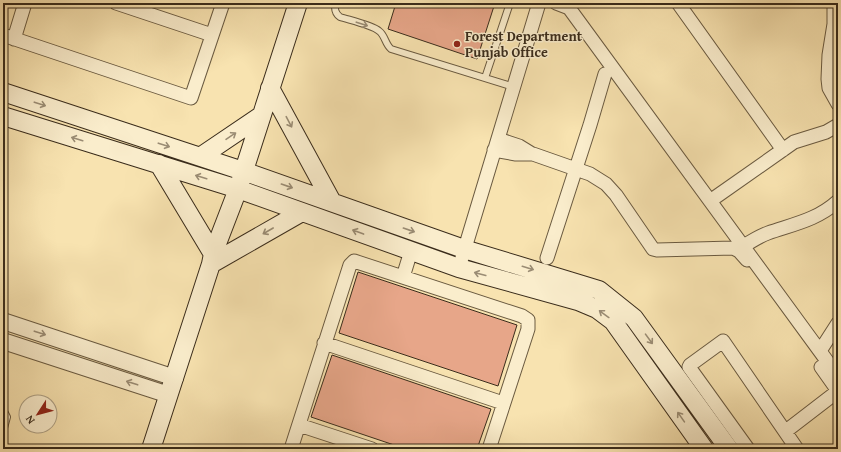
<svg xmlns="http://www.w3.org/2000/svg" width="841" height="452" font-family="'Gentium Book Plus',serif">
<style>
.building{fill:#e7a689;stroke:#3a2c1b}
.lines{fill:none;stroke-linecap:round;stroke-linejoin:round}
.service-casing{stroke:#6a5a40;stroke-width:8}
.minor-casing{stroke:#6a5a40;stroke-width:15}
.tertiary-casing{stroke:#6a5a40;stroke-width:18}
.secondary-casing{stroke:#3a2c1b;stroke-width:20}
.service{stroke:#faedcc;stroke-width:6}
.minor{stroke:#faedcc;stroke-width:13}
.tertiary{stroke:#faedcc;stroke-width:16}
.secondary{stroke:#faedcc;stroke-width:18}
.oneway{stroke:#9a8c74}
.poi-dot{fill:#8f2418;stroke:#faedcc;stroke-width:1.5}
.labels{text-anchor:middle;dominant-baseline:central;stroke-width:3;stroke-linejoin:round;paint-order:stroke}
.poi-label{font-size:14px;font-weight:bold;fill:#3a2c1b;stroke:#faedcc;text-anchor:start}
</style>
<rect width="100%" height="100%" fill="#f8e3b0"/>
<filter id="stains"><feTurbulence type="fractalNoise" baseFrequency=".005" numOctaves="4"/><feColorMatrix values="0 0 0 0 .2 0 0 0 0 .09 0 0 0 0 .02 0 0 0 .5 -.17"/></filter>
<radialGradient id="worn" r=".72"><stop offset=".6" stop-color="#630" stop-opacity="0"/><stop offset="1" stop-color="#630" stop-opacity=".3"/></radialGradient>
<path class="building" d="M396,3H495L477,59L388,29Z
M358,272L517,325L498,386L339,333Z
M332,355L491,409L477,449H406L311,417Z"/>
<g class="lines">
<defs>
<path id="service" d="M336,3C334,9 335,13 340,17C349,20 372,25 379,31C385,35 385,44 391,49L514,87
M485,78L510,3
M3,409L7,417L3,432"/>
<path id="minor" d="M116,3L212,35
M556,3L569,8L838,376
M678,3L783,150
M834,3V24L829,55L828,79L829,88L838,104
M3,35L191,98L223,3
M14,39L25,3
M498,139L519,146L532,154
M494,150L516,154H533L590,174L606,184L616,195L653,249L657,250L733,248L739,251L747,260
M710,201L794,142L826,132L838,125
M743,246C751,242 759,236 768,233C794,224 817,220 838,201
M462,258L539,3
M547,258L590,125L605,74
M403,277L411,251
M324,343L503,403
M820,351L838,323
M821,367L838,391
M299,425L372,449
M786,431L838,391
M291,449L350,265L354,261L522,316L528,320V329L489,449
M748,449L689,367L690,365L723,341L797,449"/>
<path id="tertiary" d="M3,321L175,378
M3,341L169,395"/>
<path id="secondary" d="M270,88L332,202
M3,92L243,171L464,249L599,290L634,318L729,449
M3,116L238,189L459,268L578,301L597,309L613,321L704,449
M200,157L262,115
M159,164L213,254
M211,264L302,212
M151,449L211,264L213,254L238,189L298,3"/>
</defs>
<use href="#service" class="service-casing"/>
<use href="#minor" class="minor-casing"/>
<use href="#tertiary" class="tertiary-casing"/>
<use href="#secondary" class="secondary-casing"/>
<use href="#service" class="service"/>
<use href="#minor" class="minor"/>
<use href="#tertiary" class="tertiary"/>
<use href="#secondary" class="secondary"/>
</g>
<defs><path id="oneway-shaft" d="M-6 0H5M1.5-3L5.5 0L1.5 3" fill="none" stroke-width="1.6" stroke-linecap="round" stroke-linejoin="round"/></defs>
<g class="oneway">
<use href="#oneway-shaft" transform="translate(362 24) rotate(18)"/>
<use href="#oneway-shaft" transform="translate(40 104) rotate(18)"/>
<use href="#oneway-shaft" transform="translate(289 122) rotate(62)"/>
<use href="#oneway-shaft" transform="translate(231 136) rotate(-34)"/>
<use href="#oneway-shaft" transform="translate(77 139) rotate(-163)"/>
<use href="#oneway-shaft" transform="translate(164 145) rotate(18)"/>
<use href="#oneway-shaft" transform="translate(201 177) rotate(-163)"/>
<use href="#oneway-shaft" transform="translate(287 186) rotate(19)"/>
<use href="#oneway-shaft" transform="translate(409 230) rotate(19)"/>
<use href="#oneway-shaft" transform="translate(268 231) rotate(150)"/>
<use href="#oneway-shaft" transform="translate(358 232) rotate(-160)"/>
<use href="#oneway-shaft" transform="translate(528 268) rotate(17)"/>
<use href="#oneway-shaft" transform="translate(480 274) rotate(-165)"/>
<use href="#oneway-shaft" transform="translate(604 314) rotate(-144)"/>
<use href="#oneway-shaft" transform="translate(40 333) rotate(18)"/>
<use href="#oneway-shaft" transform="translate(649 339) rotate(54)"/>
<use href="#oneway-shaft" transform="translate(132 383) rotate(-162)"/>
<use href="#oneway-shaft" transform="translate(681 417) rotate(-125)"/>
</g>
<circle class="poi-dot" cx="457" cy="44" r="4"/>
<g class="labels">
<g class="poi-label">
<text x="465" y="36">Forest Department<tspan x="465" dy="16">Punjab Office</tspan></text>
</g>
</g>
<rect width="841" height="452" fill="none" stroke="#f8e3b0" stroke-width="16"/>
<rect x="4" y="4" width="833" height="444" fill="none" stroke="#3a2c1b" stroke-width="2"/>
<rect x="8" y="8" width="825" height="436" fill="none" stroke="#3a2c1b"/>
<g transform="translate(38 414) rotate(234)"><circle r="19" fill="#faedcc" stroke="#ada085"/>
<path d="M0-3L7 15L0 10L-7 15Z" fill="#8f2418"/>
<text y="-6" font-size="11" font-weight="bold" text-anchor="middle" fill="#3a2c1b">N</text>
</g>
<rect width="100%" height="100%" filter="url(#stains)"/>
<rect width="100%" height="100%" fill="url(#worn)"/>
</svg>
